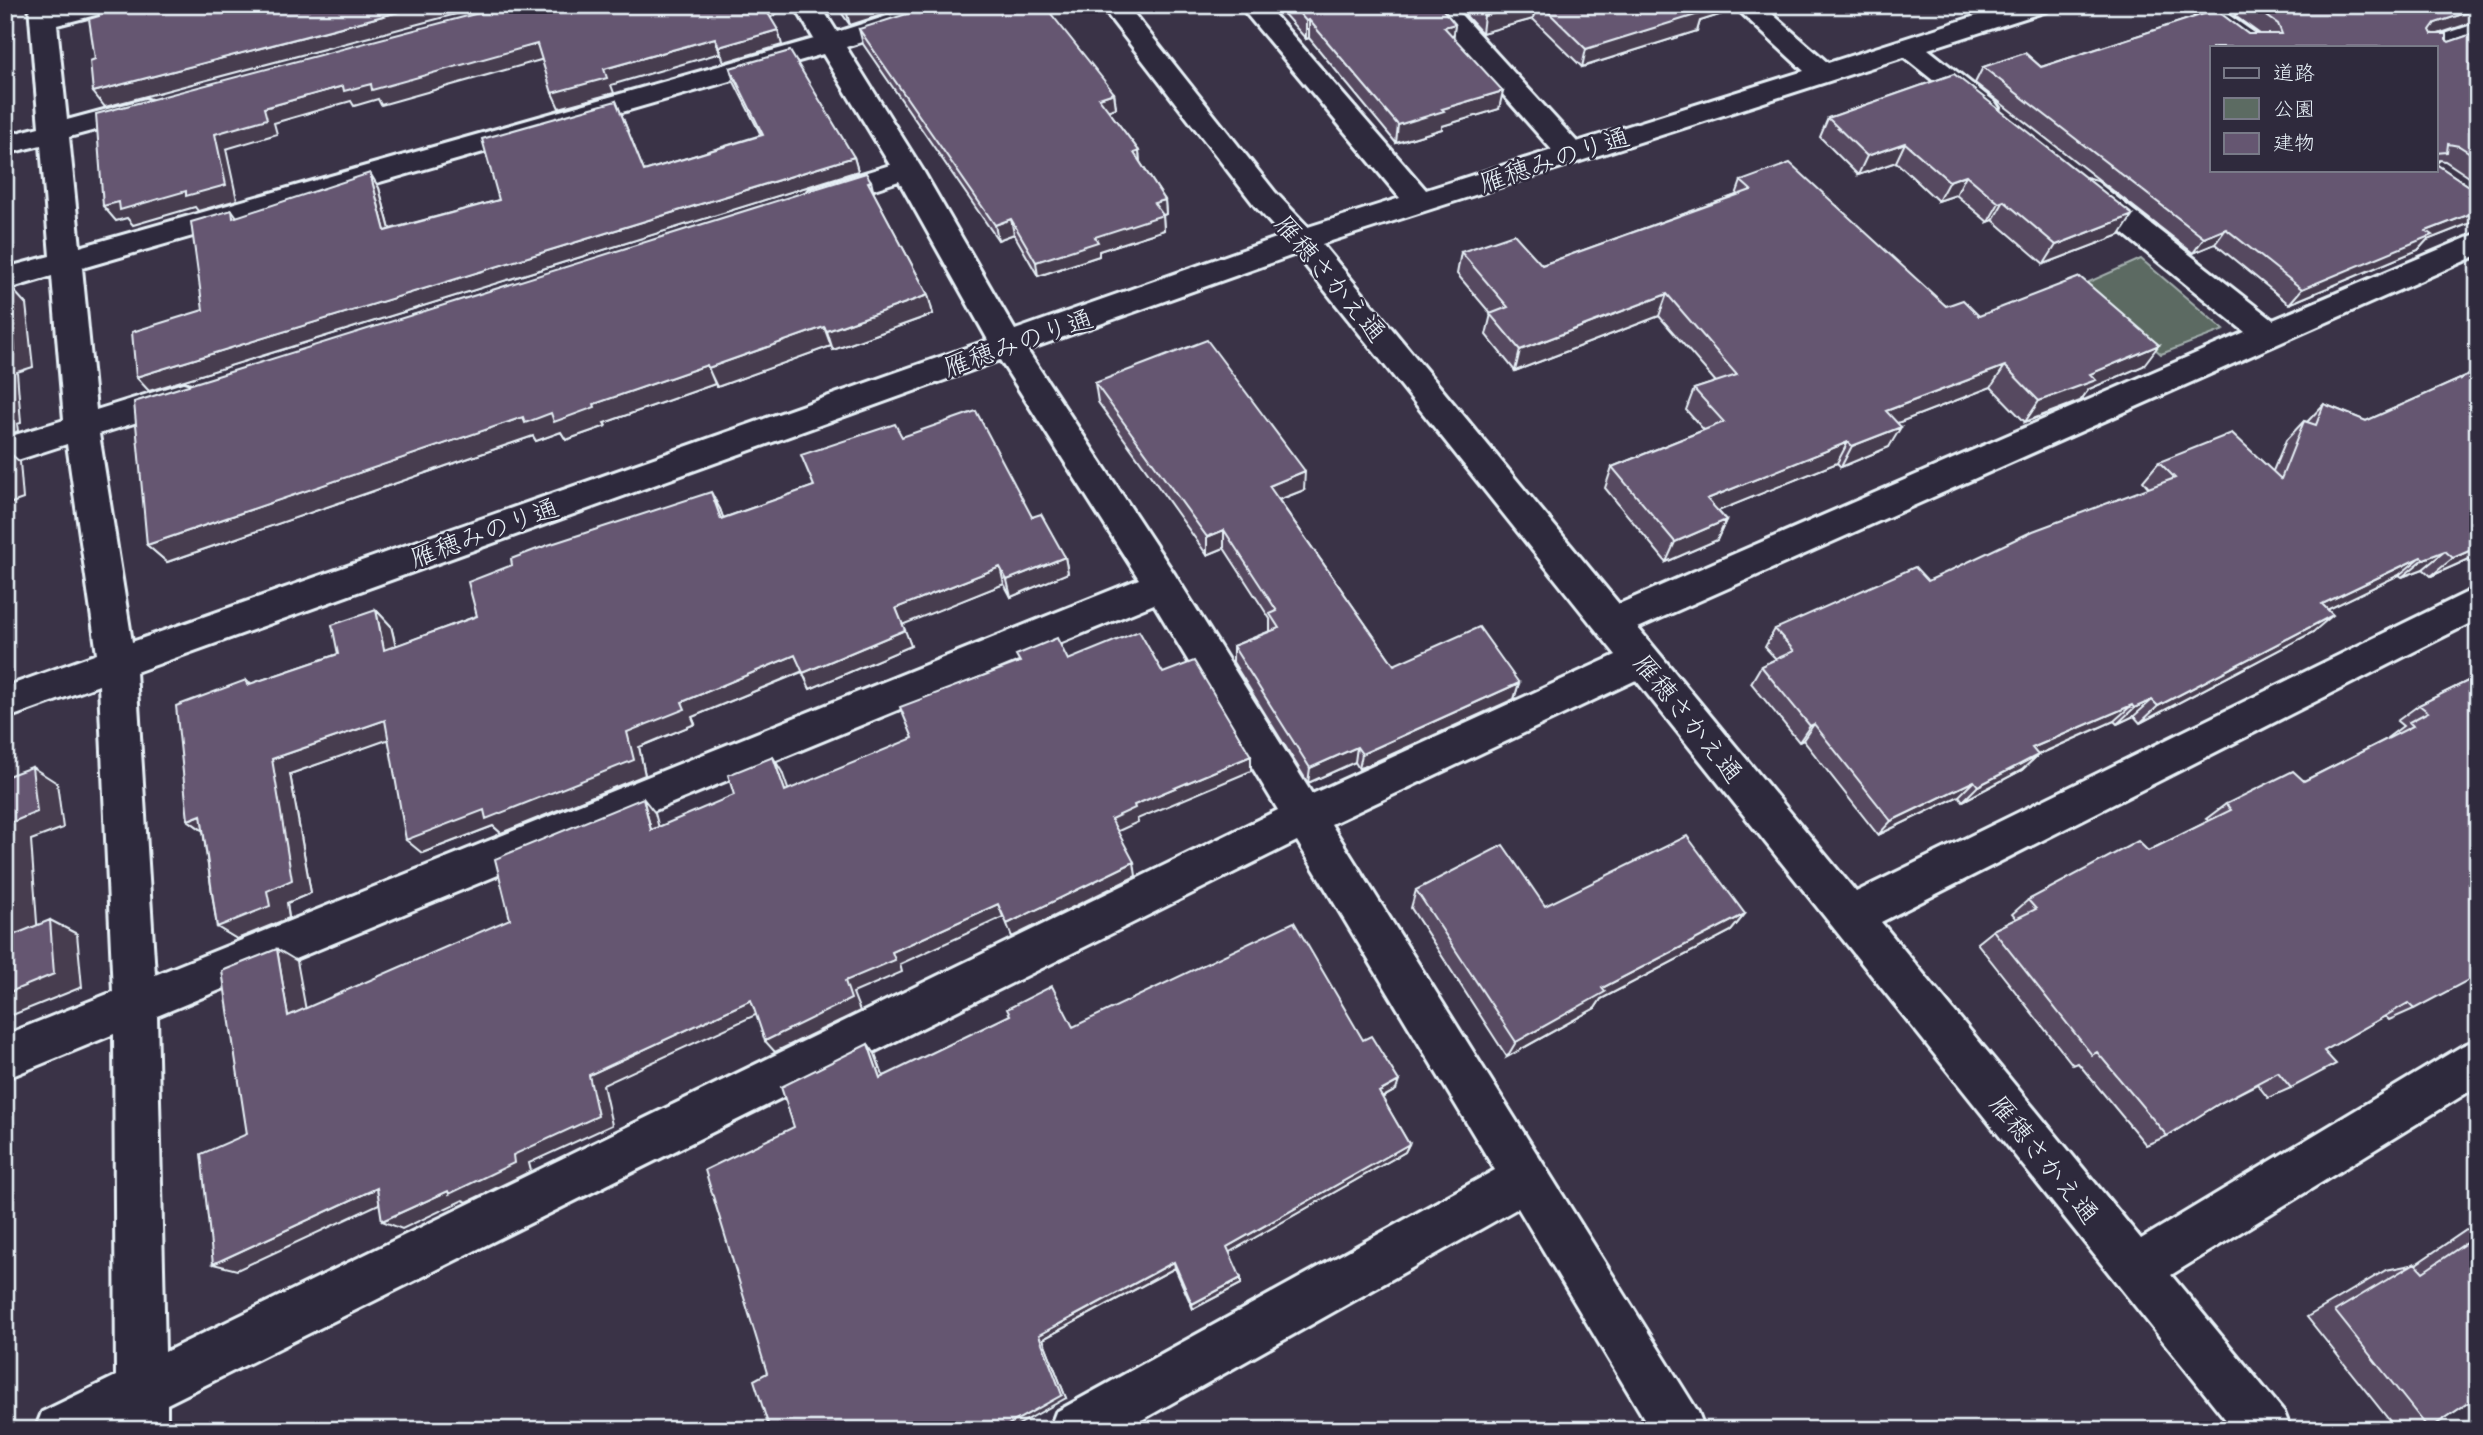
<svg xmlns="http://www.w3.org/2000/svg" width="2483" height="1435" font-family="'Patrick Hand','Klee One',sans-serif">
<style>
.green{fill:#5c6b62;stroke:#a2aead;stroke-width:2}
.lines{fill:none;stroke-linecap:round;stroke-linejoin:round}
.minor-casing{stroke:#e8f1f8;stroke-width:6}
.minor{fill:#2f2a3d;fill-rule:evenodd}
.wall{fill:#574a61;stroke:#e8f1f8;stroke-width:2;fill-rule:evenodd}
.shaded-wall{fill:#473c4f;stroke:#e8f1f8;stroke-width:2}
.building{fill:#655671;stroke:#e8f1f8;stroke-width:2}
.labels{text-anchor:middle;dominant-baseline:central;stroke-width:5;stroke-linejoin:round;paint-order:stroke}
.street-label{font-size:26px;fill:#e8f1f8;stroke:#2f2a3d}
</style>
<rect width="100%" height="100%" fill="#3a3347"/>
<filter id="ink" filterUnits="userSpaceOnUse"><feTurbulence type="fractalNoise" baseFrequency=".0143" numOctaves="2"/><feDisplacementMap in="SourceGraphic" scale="14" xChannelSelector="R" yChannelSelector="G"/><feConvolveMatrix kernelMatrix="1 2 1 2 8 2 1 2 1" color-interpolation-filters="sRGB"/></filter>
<g filter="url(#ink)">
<path class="green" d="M2141,259L2224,330L2161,354L2082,285Z"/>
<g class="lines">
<defs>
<path id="minor" d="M29,5H55L56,9L70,5H115L111,11L57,25L67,120L145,99L155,102L159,108L155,114L69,137L80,247L814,39L794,5H820L837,32L922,5H963L959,11L846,47L922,169L1015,330L1282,236L1255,206L1100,5H1127L1275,192L1308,227L1400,198L1239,5H1266L1426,190L1552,150L1424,5H1452L1577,142L1804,71L1733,5H1762L1828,63L2010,5H2051L2047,11L1928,49L1995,102L1999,108L1995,114L1985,117L1975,114L1904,57L1322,244L1619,604L2245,332L2077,196L2072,189L2077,182L2087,179L2097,182L2273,320L2478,233V255L1638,628L1856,892L2478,587V619L1881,922L2141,1239L2462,1046L2478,1039V1086L2171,1275L2284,1412L2291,1430H2234L1636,680L1331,824L1698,1412L1705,1430H1651L1518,1208L1124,1430H1049L1056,1412L1495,1170L1297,841L167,1404V1430H35L42,1412L116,1376L114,1034L5,1079V1035L113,992L99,685L5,719V687L97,654L67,444L5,464V438L64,420L52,276L5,290V268L50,256L41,145L5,154V136L39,127ZM823,54L890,165L809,190L804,197L809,204L819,207L899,181L988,340L132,642L99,434L195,404L199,395L195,386L183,383L96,410L82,268ZM1296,254L1616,655L1312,794L1175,575L1027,350ZM1000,360L1139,579L155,975L136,672ZM1154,604L1278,810L165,1352L157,1016Z
M2183,5H2214L2266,41L2270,47H2239Z
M2478,23V40L2436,55V47H2420L2424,41Z"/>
</defs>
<use href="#minor" class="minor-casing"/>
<use href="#minor" class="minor"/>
</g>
<path class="wall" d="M836,5H913L850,25Z
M1276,5H1439L1455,24L1453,37L1499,109L1442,126V129L1396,143L1309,38L1306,39Z
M1456,5H1736L1735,10L1700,21L1697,31L1582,67L1533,19L1482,33Z
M2242,5H2478V21L2436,34H2446V40L2449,42L2478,32V183L2445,161L2440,160L2436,164L2478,192V220L2427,240L2418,250L2289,304L2215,244L2193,253L1975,83L1983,67L2025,53L2041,67L2216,10L2248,34H2260L2235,16ZM2212,47H2436V170H2212Z
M859,29L1114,93L1116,108L1108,110L1139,151L1140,162L1165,200L1166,214L1163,215L1164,230L1099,251V256L1038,276L1014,234L998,240L863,44Z
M730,68L854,157L858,171L149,391L203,310L232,210L237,217L379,188L390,229L499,200L616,101L644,171L761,135L734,82Z
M1954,74L2120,235L2044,264L1993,220L1988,222L1956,195L1938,201L1896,162L1858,175L1820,137L1828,118Z
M871,181L874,194L928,295L933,314L833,350L831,346L717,387L715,384L604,423L606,426L566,440L561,432L536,441L533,436L167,562L147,545Z
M1741,181L1946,306L2143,366L2089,389L2080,401L2025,422L1991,387L1897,423L1889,447L1841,467L1837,463L1718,511L1726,520L1717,540L1666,562L1605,488L1612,467L1704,430L1686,410L1694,389L1716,382L1659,316L1515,371L1486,335L1491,314L1457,274L1461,252L1542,265L1736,195Z
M2478,371V555L2431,576L2423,569L2402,577L2399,575L2328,609L2313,632L2140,723L2134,716L2117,724L2114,721L2038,755L2022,770L1963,801L1959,796L1878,835L1803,740L1799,742L1751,683L1761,666L1776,659L1765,647L1775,629L1928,581L2149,488L2143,481L2159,462L2273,471L2286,440L2304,421L2307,422L2324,404L2366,421Z
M1095,383L1304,490L1279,500L1394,665L1519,683L1514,699L1359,769L1355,762L1308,783L1233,662V646L1270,631V619L1224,548L1207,555L1098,402Z
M902,437L1032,517L1065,557L1068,573L1011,597L1004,584L902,624L911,646L810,689L802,672L692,717L695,724L639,747L645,775L501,833L493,826L422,853L388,739L290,774L311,893L287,903L289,918L237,939L217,927L203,831L188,820L246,680L250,684L338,654L376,610L391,626L396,646L477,616L720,509L723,518L814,486Z
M2478,676L2471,956L2414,1009L2389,1020L2385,1016L2324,1051L2291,1088L2268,1098L2257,1084L2220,1103L2167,1136L2146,1145L2078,1063L2073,1065L1977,943L1993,930L2016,919L2012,914L2028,900L2148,851L2209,821L2206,819L2226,804L2304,781L2387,739V738L2403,726L2397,721L2419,705Z
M1416,890L1545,906L1745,914L1731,931L1601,999L1595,1008L1507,1057L1411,908Z
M1073,1027L1363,1040L1396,1090L1382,1098L1409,1144L1405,1152L1229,1252L1241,1284L1193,1309L1175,1268L1043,1339L1066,1398L767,1373L794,1127L868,1044L875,1054L883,1076Z
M2478,1222V1396L2429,1429L2397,1430L2307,1317L2386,1270L2416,1264Z"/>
<path class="shaded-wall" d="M425,5H490L105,107L93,92Z
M763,5H790L767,20Z
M861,5H913L850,25L846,10Z
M1521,5H1536L1533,19L1482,33L1484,16Z
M1698,5H1736L1735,10L1700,21L1697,31L1582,67L1586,49Z
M2478,9L2477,21L2423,39L2435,23Z
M1309,20V38L1306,39V21Z
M1455,24L1453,42L1444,27Z
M778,30L782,45L724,62L719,47Z
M715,38L720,53L611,85L614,93L559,108L552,93L604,69Z
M537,44L544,59L381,105L378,99L354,106L351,101L274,123L277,134L226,149L237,200L198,211L195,207L133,225L127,218L116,221L103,206L215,134L264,108L343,86L371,84Z
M1503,91L1499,109L1442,126V129L1396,143L1398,125L1442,109Z
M1114,93L1116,108L1100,113L1099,98Z
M1905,143L1896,162L1858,175L1867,156Z
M1139,151L1140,166L1134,153Z
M854,157L858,171L149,391L136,377Z
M5,173L10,178L13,263L5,266Z
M370,173L379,188L394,245L385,231Z
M1966,175L1956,195L1938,201L1949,181Z
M1165,200L1166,214L1163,215L1164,230L1099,251V256L1038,276L1036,262L1095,237L1154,203Z
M2004,201L1993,220L1988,222L1999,203Z
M2478,211V220L2427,240L2418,250L2289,304L2302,289L2426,231Z
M2133,215L2120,235L2044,264L2056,245Z
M1011,219L1014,234L998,240L995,225Z
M2226,229L2215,244L2193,253L2204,238Z
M5,281L26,304L33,367L17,372L21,423L17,424L18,431L5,437Z
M1667,294L1659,316L1515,371L1520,350Z
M928,295L933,314L833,350L827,331Z
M824,327L831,346L717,387L708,368Z
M2159,345L2143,366L2089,389L2080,401L2025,422L2039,401L2090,374Z
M707,365L715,384L604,423L606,426L566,440L561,432L536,441L533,436L167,562L147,545L523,417L551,413L594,404Z
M2005,366L1991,387L1874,432L1886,411Z
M1901,427L1889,447L1841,467L1852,446Z
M1848,442L1837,463L1698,519L1707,499Z
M5,449L20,462L23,499L9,504L10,522L5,524Z
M1305,471L1304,490L1268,504L1269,486Z
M711,492L720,509L730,536L721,519Z
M1726,520L1717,540L1666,562L1675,542Z
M1224,530V548L1207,555V537Z
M2478,547V555L2431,576L2453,558Z
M2445,551L2423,569L2402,577L2424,559Z
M1065,557L1068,573L1011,597L1007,580Z
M2421,557L2399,575L2302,622L2322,604Z
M1000,567L1004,584L902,625L896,608Z
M376,610L391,626L400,665L384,650Z
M2333,615L2313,632L2140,723L2158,706Z
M905,630L911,646L810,689L803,673Z
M795,655L803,671L692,717L695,724L639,747L645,775L501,833L493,826L422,853L406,840L627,732L682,702Z
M1519,683L1514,699L1359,769L1362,754Z
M2152,700L2134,716L2117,724L2134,708Z
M2132,705L2114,721L2017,764L2032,748Z
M385,720L401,735L290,774L311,893L287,903L289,918L237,939L217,927L267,891L272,759Z
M1814,724L1803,740L1799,742L1810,726Z
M1357,747L1355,762L1308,783L1310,768Z
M2038,755L2022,770L1963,801L1978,786Z
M1251,756V771L1137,819L1138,822L1114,833L1111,819L1134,805Z
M773,757L782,772L794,806L785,791Z
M32,767L57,783L63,828L31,840L39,950L11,936L5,844V825Z
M1974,781L1959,796L1878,835L1891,821Z
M643,798L655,813L663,844L651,830Z
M201,815L208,834L188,820Z
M1134,862L1136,876L1012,937L1007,924Z
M998,904L1003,917L900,964L902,972L853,993L860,1011L775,1052L765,1041L845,981L892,952Z
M1745,914L1731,931L1601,999L1595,1008L1507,1057L1516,1042L1602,988Z
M50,920L77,934L82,987L5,1018V994Z
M277,949L297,961L309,1027L288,1016Z
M751,1000L762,1012L603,1085L612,1125L529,1163L531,1171L467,1202L463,1200L402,1229L382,1221L448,1191L513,1155L589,1075Z
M868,1044L875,1054L887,1087L880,1078Z
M1399,1081L1396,1090L1376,1101L1379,1092Z
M1409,1144L1405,1152L1228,1253L1227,1247Z
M377,1188L396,1196L237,1270L213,1264Z
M1174,1262L1175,1268L1043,1339L1066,1398L1009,1430H999L1039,1335Z
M1241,1278V1284L1193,1309L1192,1304Z"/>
<path class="building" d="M97,5H425L93,92L90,61L95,59L89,19L99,16Z
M509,5H763L778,30L719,47L715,38L604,69L607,78L552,93L537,44L372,90L371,84L344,91L343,86L264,108L267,119L215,134L226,185L186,196V191L120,210L119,202L103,206L96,114Z
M843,5H861L846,10Z
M935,5H1044L1114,93L1099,98L1139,151L1134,153L1165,200L1154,203L1163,215L1095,237L1098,242L1036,262L1011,219L995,225L859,29Z
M1292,5H1439L1455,24L1444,27L1503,91L1442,109L1444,111L1398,125L1309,20L1306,21Z
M1475,5H1521L1484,16Z
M1541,5H1698L1695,6L1702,13L1586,49Z
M2251,5H2478V9L2435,23L2430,30L2432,34H2446V40L2449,42L2478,32V158L2459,146L2448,144L2447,152L2436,153V47H2212V170H2436V164L2478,192V211L2426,231L2432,235L2302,289L2226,229L2204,238L1983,67L2025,53L2041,67L2216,10L2248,34H2282L2278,24Z
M790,51L854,157L136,377L132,332L203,310L191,222L232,210L233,218L370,173L385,231L499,200L482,139L616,101L644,171L763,135L730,68Z
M1954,74L2133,215L2056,245L2004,201L1999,203L1966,175L1949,181L1905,143L1867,156L1828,118Z
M1790,163L1946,306L1963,300L1979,316L2080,277L2159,345L2090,374L2096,380L2039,401L2005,366L1886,411L1901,427L1852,446L1848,442L1707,499L1726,520L1675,542L1612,467L1724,422L1694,389L1737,375L1667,294L1520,350L1490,314L1508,307L1461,252L1514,234L1542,265L1751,190L1741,181Z
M866,173L871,181L868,182L928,295L827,331L824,327L708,368L707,365L594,404L595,407L554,422L551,413L525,423L523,417L147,545L134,402Z
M9,286L15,350L5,353V287Z
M1207,340L1305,471L1269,486L1394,665L1479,627L1519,683L1362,754L1357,747L1310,768L1233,646L1279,628L1270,614L1277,611L1224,530L1207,537L1095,383Z
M2478,371V547L2453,558L2445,551L2424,559L2421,557L2322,604L2333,615L2158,706L2152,700L2134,708L2132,705L2032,748L2038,755L1978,786L1974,781L1891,821L1814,724L1810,726L1761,666L1794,651L1775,629L1915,567L1928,581L2033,531L2175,478L2159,462L2232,433L2281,479L2304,421L2316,425L2324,404L2366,421Z
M976,411L1032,517L1041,514L1065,557L1007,580L1000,567L896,608L905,630L803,673L795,655L682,702L685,709L627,732L634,760L486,819L484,810L406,840L385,720L272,759L292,880L267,891L270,906L217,927L201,815L188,820L176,706L246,680L247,685L338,654L332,625L376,610L384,650L477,616L468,582L512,565L511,559L545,546L711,492L721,519L814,486L801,455L895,424L902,437Z
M1139,631L1163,673L1194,661L1251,756L1134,805L1135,808L1111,819L1134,862L1007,924L998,904L892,952L895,960L845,981L851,999L765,1041L751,1000L589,1075L598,1116L513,1155L514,1163L449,1194L448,1191L382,1221L377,1188L213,1264L201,1154L247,1134L222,971L277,949L288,1016L510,919L495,859L643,798L651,830L734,795L728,775L773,757L785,791L913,738L900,707L1020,662L1016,655L1057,638L1068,660Z
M2478,676V952L2471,956L2478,962V975L2414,1009L2408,1003L2324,1051L2336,1064L2291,1088L2278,1072L2220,1103L2167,1136L2097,1052L2092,1055L1993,930L2036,909L2028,900L2138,841L2148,851L2231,810L2226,804L2293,771L2304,781L2413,726L2409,722L2428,712L2419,705Z
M32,767L37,812L5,825V777Z
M1687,836L1745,914L1602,988L1605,992L1516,1042L1416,890L1503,845L1545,906Z
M5,844L11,936L50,920L54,974L5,994Z
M1294,922L1363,1040L1371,1036L1399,1081L1379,1092L1409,1144L1227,1247L1241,1278L1192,1304L1174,1262L1039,1335L1062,1395L999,1430H770L754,1380L767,1373L705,1170L794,1127L781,1087L868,1044L880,1078L1010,1015L1007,1009L1052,986L1073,1027Z
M2478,1235V1396L2429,1429L2335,1311L2415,1263L2423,1272Z"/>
</g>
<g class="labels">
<g class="street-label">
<text transform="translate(1554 159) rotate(-18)">雁穂みのり通</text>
<text transform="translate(1331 278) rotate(50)">雁穂さかえ通</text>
<text transform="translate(1018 342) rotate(-19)">雁穂みのり通</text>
<text transform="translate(484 532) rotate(-20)">雁穂みのり通</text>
<text transform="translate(1689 718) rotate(51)">雁穂さかえ通</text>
<text transform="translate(2045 1159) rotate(51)">雁穂さかえ通</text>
</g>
</g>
<rect width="2483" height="1435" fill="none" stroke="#2f2a3d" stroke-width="28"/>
<rect x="14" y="14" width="2455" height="1407" fill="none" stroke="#e8f1f8" stroke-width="2.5" filter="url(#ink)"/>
<rect x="2210" y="46" width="228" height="126" fill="#2f2a3d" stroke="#797a88" stroke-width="2"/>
<rect x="2224" y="68" width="35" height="10" fill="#2f2a3d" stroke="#797a88" stroke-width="2"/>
<text x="2273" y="80" font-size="21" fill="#e8f1f8">道路</text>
<rect x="2224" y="98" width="35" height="21" fill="#5c6b62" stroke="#797a88" stroke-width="2"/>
<text x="2273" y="116" font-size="21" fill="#e8f1f8">公園</text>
<rect x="2224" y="133" width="35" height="21" fill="#655671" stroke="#797a88" stroke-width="2"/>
<text x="2273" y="150" font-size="21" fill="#e8f1f8">建物</text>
</svg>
